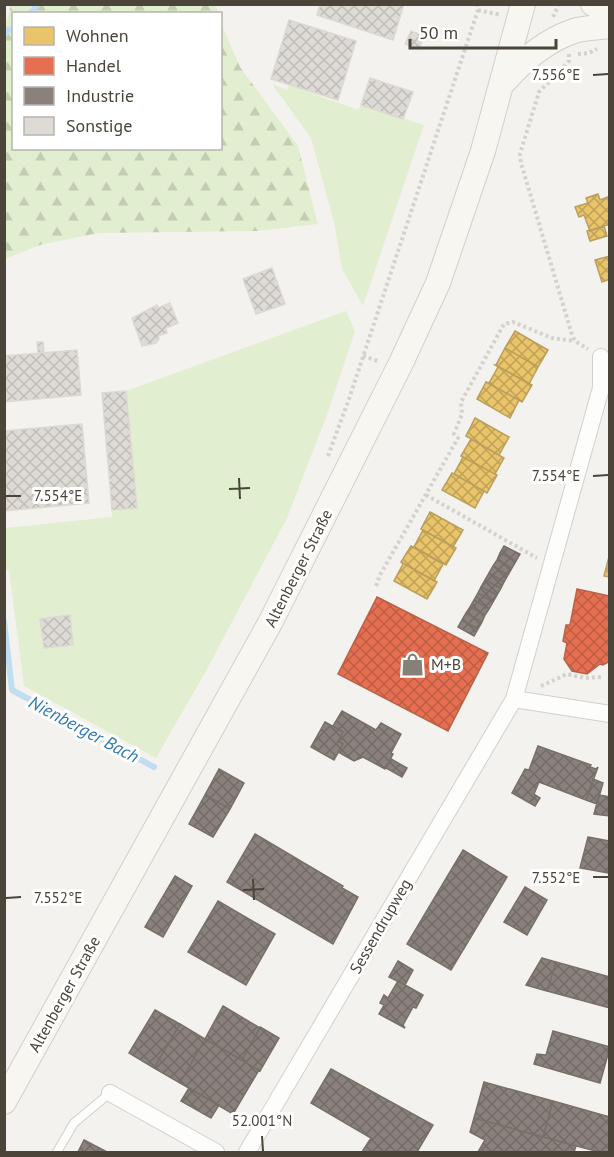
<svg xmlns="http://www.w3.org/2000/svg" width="614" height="1157" font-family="'PT Sans',sans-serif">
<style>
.green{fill:#e1eecf}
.forest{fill:url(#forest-firs)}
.homes{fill:url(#homes-cross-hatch);stroke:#ba9e5b;stroke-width:1.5}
.shops{fill:url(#shops-cross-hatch);stroke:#b8624a;stroke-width:1.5}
.industry{fill:url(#industry-cross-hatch);stroke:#776f68;stroke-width:1.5}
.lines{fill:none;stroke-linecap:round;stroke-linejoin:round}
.stream{stroke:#c0ddf1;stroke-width:6}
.building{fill:url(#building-cross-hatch);stroke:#dcd9d4;stroke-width:1.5}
.service-casing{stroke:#d2d0cb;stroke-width:10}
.minor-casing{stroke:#d2d0cb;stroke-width:18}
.secondary-casing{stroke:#d3cfc5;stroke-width:26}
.path{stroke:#d3d2cc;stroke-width:4;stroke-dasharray:3 3;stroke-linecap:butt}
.service{stroke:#fdfdfc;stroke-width:8}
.minor{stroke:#fdfdfc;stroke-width:16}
.secondary{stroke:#f7f6f1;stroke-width:24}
.ticks{fill:none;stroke:#4b4439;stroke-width:2}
.labels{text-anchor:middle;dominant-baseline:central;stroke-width:6;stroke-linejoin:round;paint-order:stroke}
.street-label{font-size:16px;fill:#4b4439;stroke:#fff}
.poi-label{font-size:16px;fill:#4b4439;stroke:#fff;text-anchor:start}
.water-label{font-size:18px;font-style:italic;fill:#2e7ab2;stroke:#fff}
.ticks-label{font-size:15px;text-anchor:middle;fill:#4b4439;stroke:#fff;stroke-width:6;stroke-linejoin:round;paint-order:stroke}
</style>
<defs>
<pattern id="forest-firs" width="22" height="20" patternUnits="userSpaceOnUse" patternTransform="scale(1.5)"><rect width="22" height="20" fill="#e1eecf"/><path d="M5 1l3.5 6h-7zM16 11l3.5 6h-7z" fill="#c3cdb2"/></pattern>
<pattern id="homes-cross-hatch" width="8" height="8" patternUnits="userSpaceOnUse" patternTransform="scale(1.5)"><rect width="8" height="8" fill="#e9c46a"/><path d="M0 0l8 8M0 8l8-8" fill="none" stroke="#bfa158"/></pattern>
<pattern id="shops-cross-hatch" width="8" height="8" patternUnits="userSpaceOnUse" patternTransform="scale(1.5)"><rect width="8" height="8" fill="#e76f51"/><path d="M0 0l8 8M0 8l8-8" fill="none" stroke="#bd5d44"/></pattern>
<pattern id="industry-cross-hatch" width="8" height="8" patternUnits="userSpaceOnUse" patternTransform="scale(1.5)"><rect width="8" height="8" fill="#8a817c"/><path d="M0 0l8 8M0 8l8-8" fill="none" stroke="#736b67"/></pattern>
<pattern id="building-cross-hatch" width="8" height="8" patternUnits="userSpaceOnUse" patternTransform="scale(1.5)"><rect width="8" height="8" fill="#dedbd6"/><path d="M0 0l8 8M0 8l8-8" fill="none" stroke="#c0bdb8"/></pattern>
</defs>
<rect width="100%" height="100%" fill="#f4f2ee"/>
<path class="green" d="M272,84L287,90L289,85L358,110L361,105L424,125L363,306L342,269L334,222L311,138Z
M346,311L355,331L328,412L287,518L206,671L156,758L24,686L9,570H5V528L112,517V510L136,507L126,391Z"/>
<path class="forest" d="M11,5H216L218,13L14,14V148H220L221,23L240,67L298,146L318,224L257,231L98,233L40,245L5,259L4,31Z"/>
<path class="homes" d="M598,194L600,200L610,196V224L590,231L584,215L579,217L575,207L588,203L586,198Z
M604,226L607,236L590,241L587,231Z
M610,256V279L602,282L595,260Z
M515,331L548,350L538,367L505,348Z
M505,348L538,367L529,384L496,365Z
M495,365H496L532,385L522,402L486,382L489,383L498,367Z
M486,382L519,400L510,418L477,399Z
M475,418L509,437L499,455L466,436Z
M471,439L504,458L495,474L461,456Z
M461,456L497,475L487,493L454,474L463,457Z
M452,473L484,491L475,508L442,490Z
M430,512L463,530L453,547L421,529Z
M423,530L456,548L446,565L414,547Z
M411,546L443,564L434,581L401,562Z
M610,553V577L604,576Z
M401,562L437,582L427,599L394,581L403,564Z"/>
<path class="shops" d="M577,589L610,596V661L603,665L600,664L587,674L572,671L564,659L567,643L563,641L566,625H570Z
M377,597L488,653L448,731L338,674Z"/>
<path class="industry" d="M504,546L520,554L516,561L500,553Z
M500,553L516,561L512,568L497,560Z
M497,560L512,568L508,575L493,566Z
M493,566L508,575L504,582L489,573Z
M489,573L504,582L501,588L485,580Z
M485,580L501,588L497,595L481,587Z
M481,587L497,595L493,602L478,593Z
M478,593L493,602L489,609L474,600Z
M474,600L489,609L485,615L470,607Z
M470,607L485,615L482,622L466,613Z
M466,613L482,622L478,629L462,620Z
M462,620L478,629L474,636L458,627Z
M342,711L376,730L381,723L401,734L391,753L393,754L385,769L363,757L354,761L338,752L343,744L338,741L343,732L333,726Z
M325,722L343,732L338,741L343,744L334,760L311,747Z
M538,746L591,765L590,767L596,769L598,767L586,800L539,782L534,794L540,798L535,806L512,793L525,769L529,770Z
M391,759L407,768L402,777L386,768Z
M219,769L244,783L230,809L205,795Z
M593,779L603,783L597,804L586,800Z
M205,795L230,809L213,837L189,824Z
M599,795L610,797V816L594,814Z
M255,834L343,886L342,888L358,897L333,944L227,882Z
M588,837L610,841L609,873L580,868Z
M463,850L507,877L451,970L407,944Z
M175,876L192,886L163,937L145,927Z
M525,887L547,900L527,935L504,922Z
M218,901L275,934L246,985L188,952Z
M542,958L556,962L547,991L526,985Z
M398,961L413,970L405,985L389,977Z
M556,962L610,977V1008L547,991Z
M398,981L423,995L416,1008L413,1007L403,1025L405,1028L379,1014L384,1005L380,1003L384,995L388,998Z
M223,1006L260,1028L242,1060L205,1039Z
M155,1010L180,1024L154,1068L129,1053Z
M180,1024L205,1039L180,1083L154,1068Z
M260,1027L279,1038L260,1071L242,1060Z
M553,1031L610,1047L600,1083L534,1064L537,1054L546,1055Z
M205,1039L259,1070L233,1114L180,1083Z
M331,1069L433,1125L417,1152H362L371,1138L311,1103Z
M484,1082L553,1101L543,1137L474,1118Z
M189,1088L219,1105L211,1118L181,1101Z
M553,1101L610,1117V1152H599L543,1137Z
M474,1118L576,1146L574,1152H478L485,1140L470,1132Z
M84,1140L107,1152H78Z"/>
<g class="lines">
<path class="stream" d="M30,14L38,4
M5,34L8,30L14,29
M4,621L12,690L154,767"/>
</g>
<path class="building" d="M320,4H404L393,40L317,15Z
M289,20L356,41L338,100L271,79Z
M411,31L424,36L419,49L405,44Z
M370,78L413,92L403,119L361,105Z
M272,268L285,304L256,314L243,279Z
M170,303L178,323L166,328L167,333L158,336L159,339L156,343L142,346L132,318L157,305L158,308Z
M37,342H43L44,352L38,353Z
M77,350L81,395L4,402V356Z
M126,391L137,508L112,510L102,393Z
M82,424L89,503L4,511V431Z
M70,615L73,645L44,648L40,619Z"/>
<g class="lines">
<defs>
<path id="service" d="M57,1152L74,1123L110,1093"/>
<path id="minor" d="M601,357V388L514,699L610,714
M110,1093L216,1152
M247,1152L514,699"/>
<path id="secondary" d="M593,4L610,13
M505,81C524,59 548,39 577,30C587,28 599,27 610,26
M4,1102L270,623L401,363L438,283L483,151L523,4"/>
</defs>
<use href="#service" class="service-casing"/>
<use href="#minor" class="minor-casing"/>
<use href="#secondary" class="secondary-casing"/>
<path class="path" d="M478,10L501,15
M553,17L559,4
M569,54V61L539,92L520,154L521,163L572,335L575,341L588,349
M578,54L589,53L597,49
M363,356L378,361
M328,456L349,399L478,10L477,4
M426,495L537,558
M376,586L380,575L458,438L454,434L462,414L461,402L504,324L513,322L552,338L575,341
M541,686L567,674L585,678L603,677"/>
<use href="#service" class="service"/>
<use href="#minor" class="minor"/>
<use href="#secondary" class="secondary"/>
</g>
<path class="ticks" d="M593,75L608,74M593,476L608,475M239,478L240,499M229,489L250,488M6,496H21M593,877H608M253,879L254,900M243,890L264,889M6,898L21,897M262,1136L263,1151"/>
<defs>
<symbol id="shop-bare" viewBox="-9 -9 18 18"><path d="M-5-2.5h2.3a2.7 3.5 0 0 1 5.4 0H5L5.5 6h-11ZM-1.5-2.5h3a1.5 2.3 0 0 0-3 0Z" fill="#868178" stroke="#fff" stroke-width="2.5" paint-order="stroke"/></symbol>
</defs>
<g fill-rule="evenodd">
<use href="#shop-bare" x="396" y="648" width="33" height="33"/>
</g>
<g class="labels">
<g class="street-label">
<text transform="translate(298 568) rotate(-63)">Altenberger Straße</text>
<text transform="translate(380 926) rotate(-60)">Sessendrupweg</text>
<text transform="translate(64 994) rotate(-61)">Altenberger Straße</text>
</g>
<g class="poi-label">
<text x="431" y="664">M+B</text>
</g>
<g class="water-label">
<text transform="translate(84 729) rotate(28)">Nienberger Bach</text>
</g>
</g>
<g class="ticks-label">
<text x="556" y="80">7.556°E</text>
<text x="556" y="481">7.554°E</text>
<text x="58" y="501">7.554°E</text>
<text x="556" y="883">7.552°E</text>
<text x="58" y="903">7.552°E</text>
<text x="262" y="1126">52.001°N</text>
</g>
<rect width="614" height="1157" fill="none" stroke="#4b4439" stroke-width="12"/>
<rect x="12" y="12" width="210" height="138" fill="#ffffff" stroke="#b7b4b0" stroke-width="1.5"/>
<rect x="24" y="27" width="30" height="18" fill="#e9c46a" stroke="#b7b4b0" stroke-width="1.5"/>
<text x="66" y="42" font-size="18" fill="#4b4439">Wohnen</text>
<rect x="24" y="57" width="30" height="18" fill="#e76f51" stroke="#b7b4b0" stroke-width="1.5"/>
<text x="66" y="72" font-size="18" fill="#4b4439">Handel</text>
<rect x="24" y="87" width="30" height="18" fill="#8a817c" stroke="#b7b4b0" stroke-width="1.5"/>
<text x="66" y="102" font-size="18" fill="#4b4439">Industrie</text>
<rect x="24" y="117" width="30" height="18" fill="#dedbd6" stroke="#b7b4b0" stroke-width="1.5"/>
<text x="66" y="132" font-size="18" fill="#4b4439">Sonstige</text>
<path d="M410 39v9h146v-9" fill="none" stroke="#4b4439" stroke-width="3"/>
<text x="419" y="39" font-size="18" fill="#4b4439" stroke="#ffffff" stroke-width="4.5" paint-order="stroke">50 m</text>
</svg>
